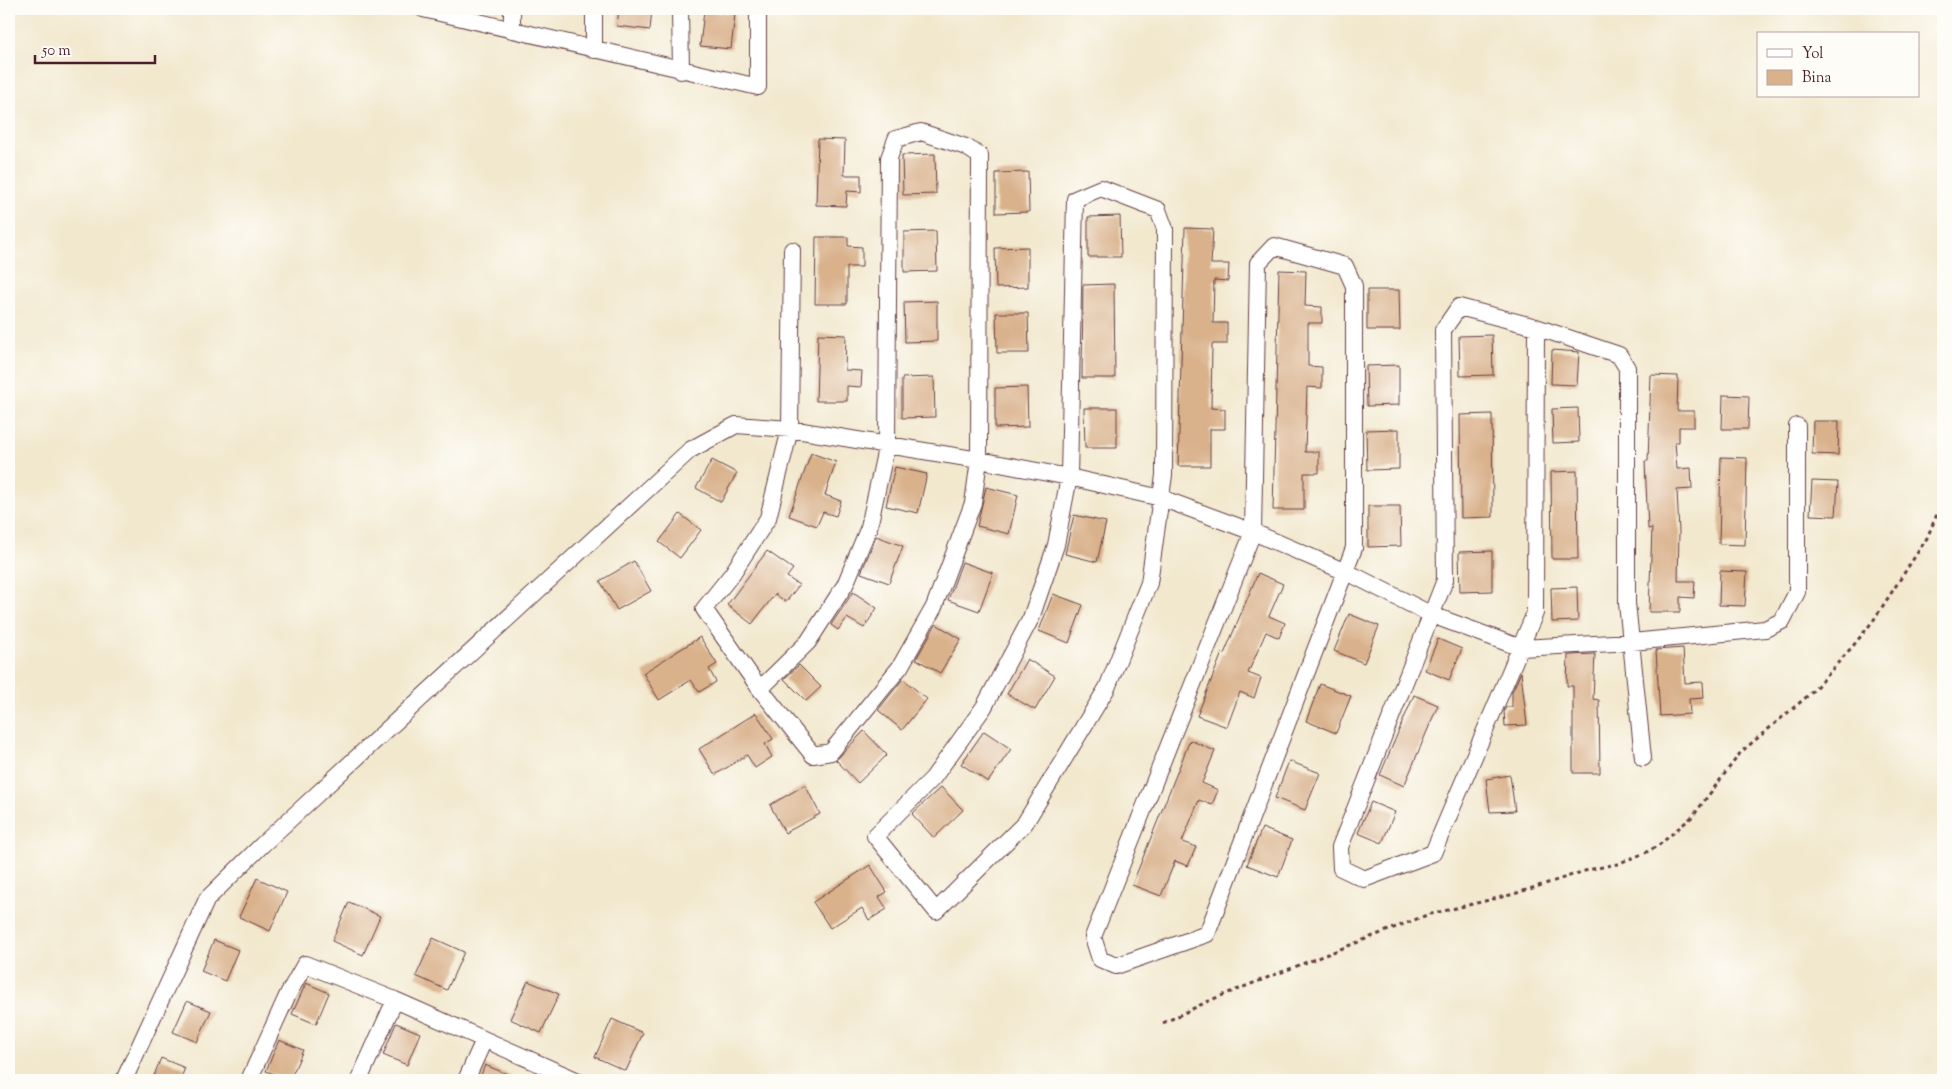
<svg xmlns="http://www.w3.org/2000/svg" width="1952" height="1089" font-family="'Sorts Mill Goudy',serif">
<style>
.building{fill:#d9b18b}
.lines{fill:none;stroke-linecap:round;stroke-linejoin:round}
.minor-casing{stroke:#633d43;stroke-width:18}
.path{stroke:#633d43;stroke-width:3;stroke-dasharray:4 4;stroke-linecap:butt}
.minor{stroke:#fff;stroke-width:16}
</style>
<rect width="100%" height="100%" fill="#fdfcf7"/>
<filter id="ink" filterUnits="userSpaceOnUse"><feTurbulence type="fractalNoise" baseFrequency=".02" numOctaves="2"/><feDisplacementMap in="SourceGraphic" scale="10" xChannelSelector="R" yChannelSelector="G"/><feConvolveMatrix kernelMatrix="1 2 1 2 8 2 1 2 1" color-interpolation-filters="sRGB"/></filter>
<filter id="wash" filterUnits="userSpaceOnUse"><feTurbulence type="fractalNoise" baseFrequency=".0096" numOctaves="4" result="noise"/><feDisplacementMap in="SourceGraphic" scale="20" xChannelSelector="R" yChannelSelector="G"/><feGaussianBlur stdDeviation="1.12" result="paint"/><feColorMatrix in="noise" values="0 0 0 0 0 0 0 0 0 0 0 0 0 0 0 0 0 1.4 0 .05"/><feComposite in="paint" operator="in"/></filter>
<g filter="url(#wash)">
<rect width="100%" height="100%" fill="#f2e8ce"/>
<g id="blocks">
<path class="building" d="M619,9H652L650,30L617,26Z
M704,11L735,14L731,49L700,46Z
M818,139L845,140L844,175H861V192L847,191L846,206L816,205Z
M935,154L936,194L903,195L902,155Z
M1028,172L1029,212L996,213V173Z
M1120,216L1121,257H1088V217Z
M1185,228L1213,229L1211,264H1229L1228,281L1214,280L1213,323H1227V344H1212L1211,408L1225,409V429H1210V466H1178Z
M936,231L937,271L904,272V232Z
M816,237H848V246L862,247V267H847V304H815Z
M1028,247V287L996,288L995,248Z
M1279,270L1306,271L1305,306L1322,307V323H1308V366L1322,367V388L1307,387L1305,452H1319V473H1304V510H1273Z
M1114,284L1115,378H1082L1083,285Z
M1367,290H1399L1400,330H1367Z
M937,301V341L905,342L904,302Z
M996,313H1028L1029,353H997Z
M818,334L846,335L845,370L862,371L861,387L847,386V401H816Z
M1492,335L1493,375L1460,376L1459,336Z
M1552,350L1579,352L1577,385L1551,384Z
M1399,365V405L1367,406L1366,366Z
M1651,375L1678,376L1677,411H1694V427H1679V442H1675L1677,469L1691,468L1692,489L1677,490L1679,532L1678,581H1695L1694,598L1680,597V612H1649L1652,528L1648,529L1645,461H1648Z
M934,377L935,417L902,418V378Z
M1027,387L1028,427L995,428V388Z
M1723,395L1749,396L1748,429H1722Z
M1084,408H1117V448H1085Z
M1578,408L1579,442L1553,443L1552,409Z
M1492,414L1493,517L1461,518L1460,415Z
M1813,421H1839L1838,455L1812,454Z
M1399,429V469L1367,470L1366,430Z
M811,453L836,462L825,495L841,501L836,516L823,512L817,526L789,516Z
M1721,457L1747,458L1745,545L1719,544Z
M712,460L737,473L721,502L696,488Z
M895,467L927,474L918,513L886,506Z
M1577,471L1578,559H1552L1551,472Z
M1812,481L1838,482L1836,516L1810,515Z
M986,487L1018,495L1009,534L977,526Z
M1368,506H1400L1401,546L1368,547Z
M680,514L701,530L680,558L659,542Z
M1074,515L1106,522L1097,562L1065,554Z
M876,536L903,546L889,583L861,573Z
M767,551L793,569L787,577L799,585L786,602L775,594L752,624L727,605Z
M1492,551V591L1460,592L1459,552Z
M634,561L651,591L617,610L600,581Z
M962,562L993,573L979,611L948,600Z
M1720,571L1747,572L1745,606L1719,605Z
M1258,573L1283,584L1269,616L1285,623L1279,638L1266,632L1248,673L1261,678L1254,698L1240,692L1227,727L1197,716L1222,653L1224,654Z
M1577,587L1578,621L1552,622L1551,588Z
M853,592L877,608L864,628L847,618L838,630L831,625Z
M1053,594L1083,605L1069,643L1039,631Z
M1349,614L1379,626L1364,663L1334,651Z
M936,624L961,639L940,673L916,659Z
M700,637L717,664L709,669L716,682L699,692L691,680L659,700L643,673Z
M1438,639L1462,649L1449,680L1425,670Z
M1683,648L1685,683L1703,682L1704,698L1689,699L1690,714L1660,716L1656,650Z
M1595,654L1593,699L1599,700L1600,773H1573V686H1567L1568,655Z
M1027,659L1055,676L1035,710L1007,694Z
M799,665L821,687L806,701L784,679Z
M1521,672L1527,725L1505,726L1504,711L1506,707H1512V692Z
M903,679L927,699L902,730L878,710Z
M1320,684L1351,696L1336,733L1306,721Z
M1414,695L1438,705L1404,786L1380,775Z
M756,713L773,739L765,744L772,757L755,768L747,755L715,775L699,749Z
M864,731L887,755L858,783L836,760Z
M984,731L1011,749L988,782L961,764Z
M1190,740L1215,751L1202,783L1218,790L1212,805L1199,800L1182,842L1196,847L1188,866L1175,861L1161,896L1132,885Z
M1289,761L1320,773L1305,810L1275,798Z
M1510,775L1515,811L1490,812L1486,779Z
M805,785L820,814L785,833L770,805Z
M941,787L963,810L934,838L912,814Z
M1371,802L1395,812L1382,843L1358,833Z
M1262,828L1292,840L1278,877L1247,865Z
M870,865L887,892L879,897L887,909L869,920L862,908L830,928L813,902Z
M257,878L287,892L270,931L239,917Z
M349,902L380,916L363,955L332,941Z
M433,938L464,952L447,990L416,976Z
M214,940L238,950L225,981L201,971Z
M528,981L559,994L541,1033L510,1019Z
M306,983L329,993L316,1024L292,1014Z
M187,1001L211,1011L197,1042L173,1032Z
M612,1019L643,1033L626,1071L595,1057Z
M396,1023L420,1033L407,1065L383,1055Z
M279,1040L303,1050L290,1080L266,1071Z
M161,1058L185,1068L180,1080H152Z
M485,1065L522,1080H479Z"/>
</g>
</g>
<g filter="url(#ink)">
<use href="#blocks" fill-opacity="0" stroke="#633d43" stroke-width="1"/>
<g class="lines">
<defs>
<path id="minor" d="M423,9L758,87V9
M512,9V30
M594,9V50
M680,9L681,71
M1101,188L1158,210L1165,229L1164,475L1149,583L1107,688L1025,823L936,911L875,836L933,778L984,707L1031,618L1056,545L1069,477L1075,199Z
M1274,246L1345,266L1354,286V548L1207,934L1116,966L1100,959L1093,937L1253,532L1258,263Z
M1536,327L1535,613L1433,853L1364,879L1341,868L1340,847L1445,580L1443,330L1459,307L1536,327L1619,355L1627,368V603L1643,758
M760,689L808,642L845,585L869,527L887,444L889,158L896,139L921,132L966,147L980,156L979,460L973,503L934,607L900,667L831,752L813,755L760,689L704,609L732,574L768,518L790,429L792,250
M124,1080L207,899L262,845L690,450L736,425L790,429L979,460L1069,477L1161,498L1253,532L1355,576L1432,615L1521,648L1632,642L1765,629L1782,621L1797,592V426
M249,1080L288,994L305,964L395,1000L576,1080
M359,1080L395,1000
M466,1080L484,1040"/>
</defs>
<use href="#minor" class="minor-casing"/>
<path class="path" d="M1163,1023L1213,999L1427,915L1514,894L1588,870L1617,864L1645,853L1659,845L1693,816L1741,752L1810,694L1853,646L1873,621L1927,538L1943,500"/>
<use href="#minor" class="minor"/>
</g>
</g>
<rect width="1952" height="1089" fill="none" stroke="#fdfcf7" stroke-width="30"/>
<rect x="1757" y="32" width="162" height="65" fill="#fdfcf7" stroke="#b5a4a5"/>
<rect x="1767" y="49" width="25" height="8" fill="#ffffff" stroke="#b5a4a5"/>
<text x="1802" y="58" font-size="15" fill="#4a1f2b">Yol</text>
<rect x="1767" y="70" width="25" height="15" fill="#d9b18b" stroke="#b5a4a5"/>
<text x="1802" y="82" font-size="15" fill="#4a1f2b">Bina</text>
<path d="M35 55v8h120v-8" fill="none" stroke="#4a1f2b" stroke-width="2.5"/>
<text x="42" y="55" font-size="15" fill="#4a1f2b" stroke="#fdfcf7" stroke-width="4" paint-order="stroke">50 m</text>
</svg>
